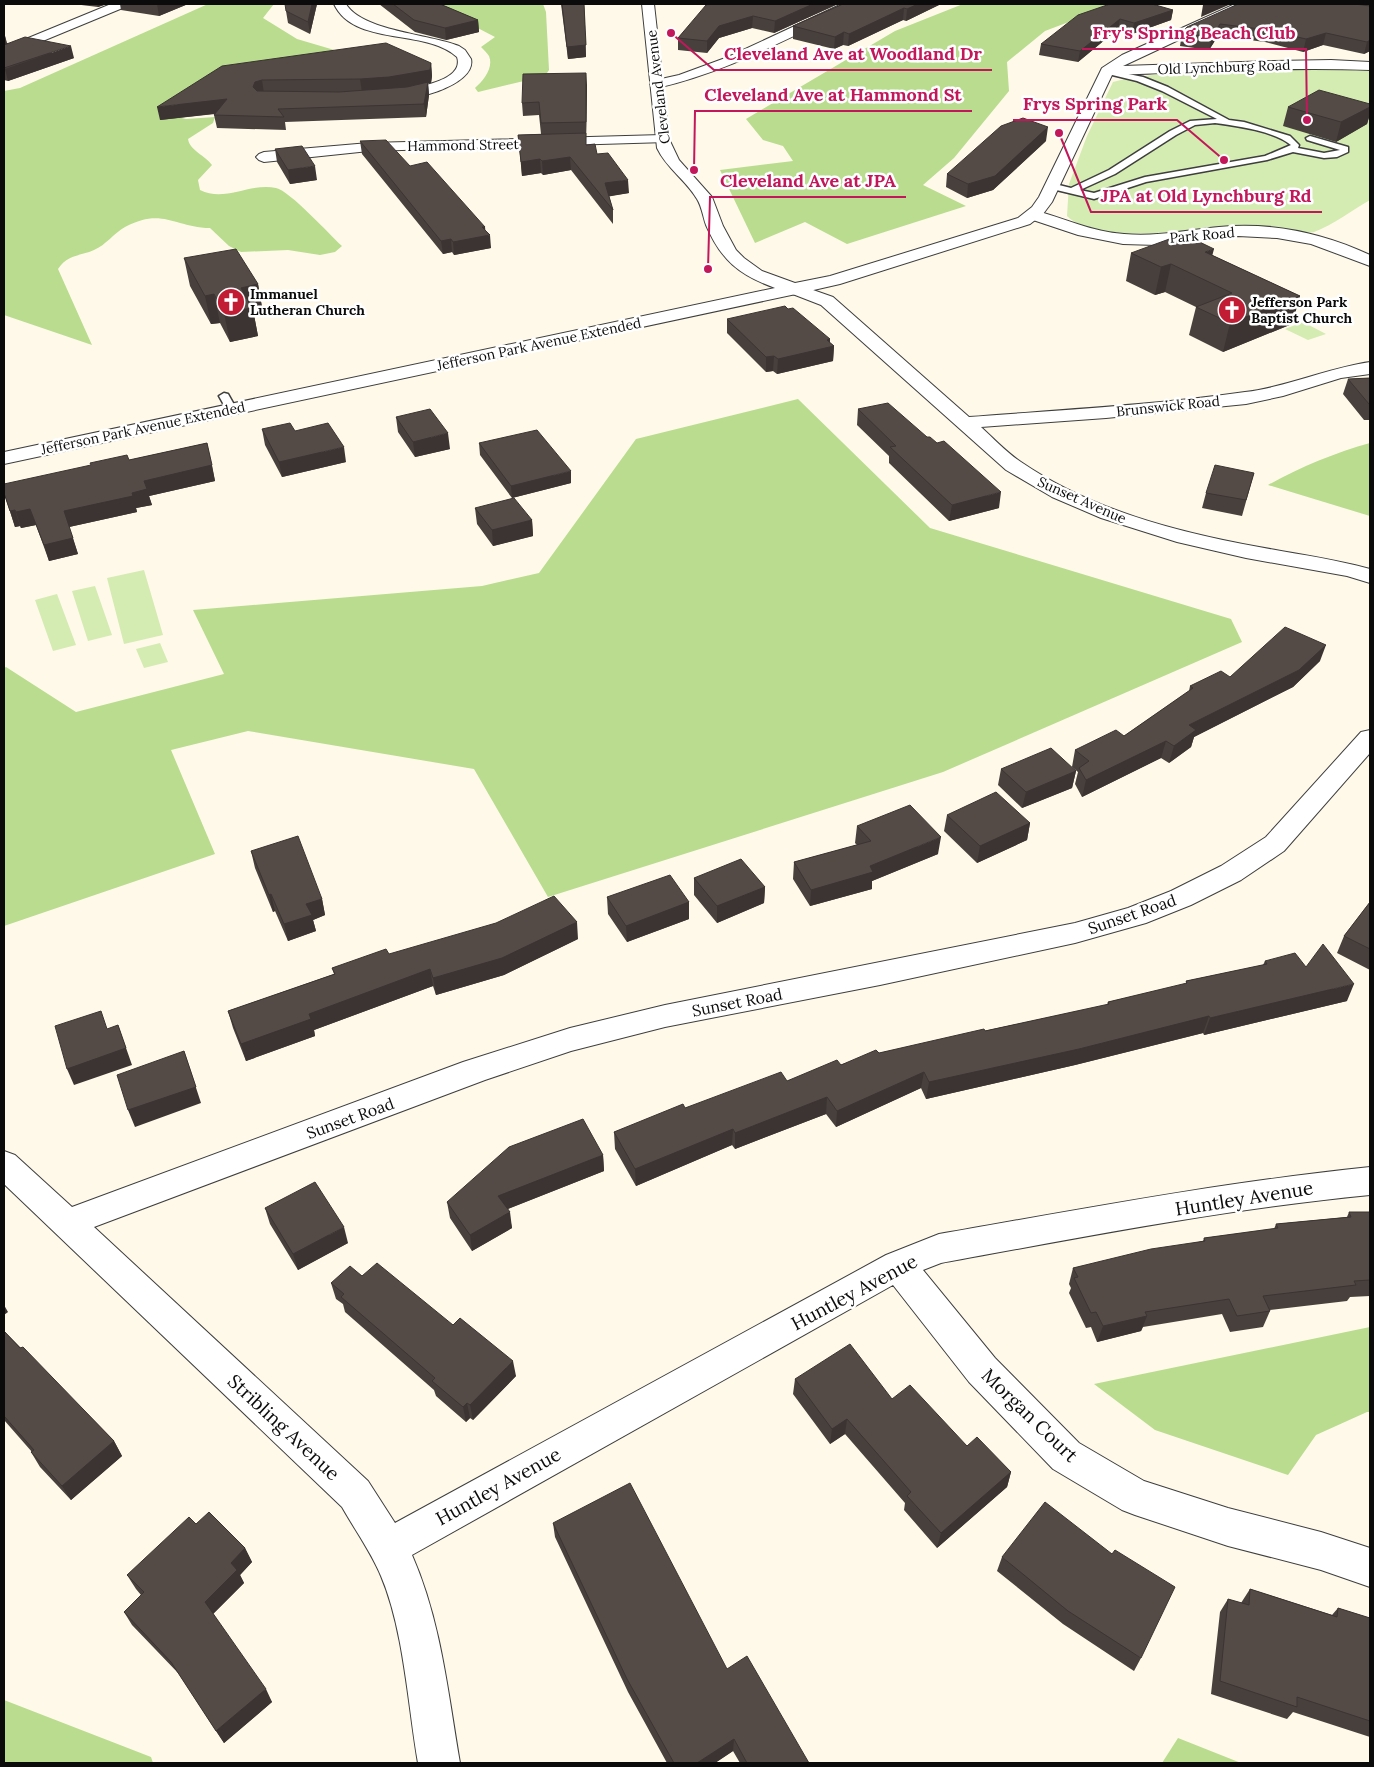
<svg xmlns="http://www.w3.org/2000/svg" width="1374" height="1767" font-family="Lora,serif">
<style>
.green{fill:#d4ebb1}
.forest{fill:#b9dc8f}
.lines{fill:none;stroke-linecap:round;stroke-linejoin:round}
.service-casing{stroke:#3e3e3e;stroke-width:3}
.minor-casing{stroke:#3e3e3e;stroke-width:2}
.tertiary-casing{stroke:#3e3e3e;stroke-width:2}
.service{fill:#fff;fill-rule:evenodd}
.minor{fill:#fff;fill-rule:evenodd}
.tertiary{fill:#fff;fill-rule:evenodd}
.wall{fill:#48403d}
.shaded-wall{fill:#3b3432}
.building{fill:#544b47;stroke:#3b3432}
.labels{text-anchor:middle;dominant-baseline:central;stroke-width:5;stroke-linejoin:round;paint-order:stroke}
.far-street-label{font-size:14px;fill:#0b0b0b;stroke:#fff}
.far-poi-label{font-size:14px;font-weight:bold;fill:#0b0b0b;stroke:#fff;text-anchor:start}
.street-label{font-size:16px;fill:#0b0b0b;stroke:#fff}
.near-street-label{font-size:19px;fill:#0b0b0b;stroke:#fff}
.leader{fill:none;stroke:#c2185b;stroke-width:2}
.callout-dot{fill:#c2185b;stroke:#fff;stroke-width:2}
.callout-label{font-size:18px;text-anchor:middle;font-weight:bold;fill:#c2185b;stroke:#fff;stroke-width:5;stroke-linejoin:round;paint-order:stroke}
</style>
<rect width="100%" height="100%" fill="#fff9e9"/>
<path class="green" d="M1311,68L1370,71V200C1352,210 1333,225 1314,232C1310,234 1253,228 1242,227C1197,225 1102,249 1067,216L1069,184L1087,136L1113,82L1129,78L1168,73Z
M1303,322L1326,334L1308,340L1285,329Z
M144,570L163,635L124,644L107,578Z
M95,586L112,635L88,641L72,591Z
M57,594L76,645L53,651L35,600Z
M160,643L168,662L144,668L136,649Z"/>
<path class="forest" d="M208,4H274L263,18L297,39L358,57L177,117L186,119L215,117L213,123L188,139C190,151 205,155 212,165L198,180L200,190C225,203 251,182 276,188C290,191 329,234 342,246L335,252L320,255L288,250L241,252L229,246L210,228C174,227 162,207 125,227C114,233 106,245 94,250C81,256 68,254 58,269L92,345L4,315V91L20,88Z
M421,4H543L546,12L549,70L545,76L478,92L475,88C483,81 494,68 489,56C487,53 484,50 481,47L495,37L470,24Z
M963,4H1116L1045,31L1007,62L1009,91L954,158L923,185L966,206L847,244L805,222L755,243L720,170L793,161L783,146L763,140L746,119L895,31Z
M798,399L930,528L1231,619L1242,642L943,772L548,897L474,769L248,731L171,750L215,854L4,926V668L6,667L76,712L224,674L193,610L482,586L539,573L636,439Z
M1370,443V516L1268,485C1301,467 1334,453 1370,443Z
M1370,1327V1412H1367L1316,1435L1288,1475L1155,1430L1094,1384Z
M4,1700L151,1757L153,1763H4Z
M1178,1738L1241,1763H1162Z"/>
<g class="lines">
<defs>
<path id="service" d="M1104,69L1143,77L1168,87L1229,120L1244,122L1290,136L1299,145L1298,148L1324,153L1340,150L1307,140L1306,138L1310,136L1348,147V152L1337,157L1324,158L1293,152L1267,160L1146,182L1094,199L1048,188V184L1051,183L1071,188L1109,170L1170,131L1190,121L1217,119L1162,91L1137,81L1104,73ZM1215,123C1237,126 1274,131 1291,145L1265,156L1145,177L1094,193L1080,190L1115,174L1176,135L1195,125Z
M224,393L228,394L237,410L236,412L232,413L228,412L219,396Z"/>
<path id="minor" d="M111,4H127L125,7L4,57V48Z
M334,4H346C362,31 429,34 459,46L465,50L471,59C477,86 406,104 387,99L385,96L387,93C403,89 466,84 457,57C426,28 354,47 334,4Z
M842,4H858L856,7C788,37 731,71 657,88L650,84L652,81L679,75L728,57Z
M662,135L667,136L669,139L667,142L369,151L264,162L259,160L256,157L259,154L264,152L369,143Z
M1033,210C1064,218 1092,232 1124,234C1157,237 1187,230 1219,227C1271,222 1323,233 1370,255V266L1311,244L1277,238L1238,236L1157,245L1123,244L1078,235L1027,218L1025,215L1027,212Z
M796,284L833,297L969,417C1061,410 1154,405 1245,392C1288,387 1327,368 1370,362V374L1341,378L1283,396L1246,404L1106,418L981,427C994,439 1007,453 1021,462C1091,510 1177,532 1259,547C1296,554 1334,559 1370,569V583L1347,576L1246,558L1177,542L1101,518L1052,497L1006,470L821,305L790,293L787,289L790,285Z
M1370,730V753L1284,851L1241,880L1191,905L1146,923L1075,943L880,985L665,1027L571,1051L485,1080L94,1227L368,1481L395,1523L886,1255L939,1234C1082,1209 1225,1182 1370,1167V1195C1226,1209 1083,1237 941,1263L923,1270L995,1358L1079,1443L1144,1481L1228,1508L1321,1532L1370,1548V1587L1321,1570L1228,1546L1135,1515L1122,1510L1053,1469L969,1382L893,1285L412,1555C441,1621 448,1693 460,1763H418C408,1706 404,1630 381,1576C371,1552 355,1530 342,1507L4,1184V1151L15,1155L72,1207L463,1062L570,1028L665,1005L1075,923L1128,908L1171,891L1221,866L1266,837L1361,732Z"/>
<path id="tertiary" d="M642,4H654L669,139L679,160L712,197L723,226L736,250L744,258L762,271L795,283L830,276L1018,218L1032,207L1039,197L1102,68L1122,55L1235,4H1251L1249,7L1123,66L1274,61L1331,60L1370,62V70C1284,67 1198,72 1112,75L1052,202L1043,214L1030,224L840,284L796,294L4,464V452L775,288C739,275 721,260 706,225C703,217 702,207 697,199C686,180 667,169 657,148Z"/>
</defs>
<use href="#service" class="service-casing"/>
<use href="#minor" class="minor-casing"/>
<use href="#tertiary" class="tertiary-casing"/>
<use href="#service" class="service"/>
<use href="#minor" class="minor"/>
<use href="#tertiary" class="tertiary"/>
</g>
<path class="wall" d="M73,4H107L98,7Z
M120,4H188L159,16L121,10Z
M317,4L310,34L288,23L286,11Z
M379,4H440L478,20L479,32L446,40L415,32Z
M561,4H584L586,57L568,59Z
M709,4H838L774,33L752,28L719,38L707,53L678,50V38Z
M843,4H941L906,21L903,20L848,46L843,45L834,49L793,39V26Z
M1110,4L1173,10L1171,20L1132,34L1118,29L1078,62L1039,55L1041,44Z
M1238,4H1370V51L1364,54L1323,45L1303,52L1265,42L1218,36L1209,50L1180,46L1182,33Z
M4,32L7,43L74,58L8,81L4,80Z
M431,63L432,76L431,83H428L429,95L426,117L285,122L286,130L217,128L214,115L215,114L160,120L222,66Z
M587,85L586,145L597,154L629,193L609,196L613,210V224L571,170L543,175L541,173L522,176L518,135L541,134L539,115L523,116L522,103Z
M1370,104V114L1367,124L1336,142L1283,126L1288,107Z
M360,141L410,166L485,230L491,248L454,255L452,252L443,254L362,154Z
M1046,141L993,190L967,198L946,187L947,174Z
M275,149L317,180L290,184L277,162Z
M1131,253L1212,255L1300,296L1292,324L1223,352L1189,335L1196,307L1165,292L1155,295L1126,281Z
M184,258L258,284L263,313L254,315L258,336L230,342L220,323L211,324L190,286Z
M727,319L830,339V343L834,346L833,361L777,374L773,371L766,372L727,333Z
M1370,378V420H1364L1343,394L1348,379Z
M858,409L927,437L999,508L949,521L889,463V456L857,425Z
M396,417L450,449L415,457L398,432Z
M262,429L346,462L282,477L265,445Z
M207,443L215,481L149,496L152,505L136,508L137,512L69,527L78,554L49,561L36,525L21,528L20,526L15,527L4,493L129,460Z
M479,443L571,483L512,498L480,455Z
M1254,473L1242,516L1202,508L1206,493Z
M475,508L532,520L533,536L493,546L477,524Z
M1320,661L1293,687L1194,737L1191,747L1169,763L1161,758L1082,797L1075,784L1078,772L1072,767L1075,750L1124,736L1189,691L1190,686L1230,677Z
M1001,769L1076,771L1072,788L1022,808L998,785Z
M947,815L1030,823L1027,840L977,863L944,831Z
M857,826L938,854L872,881V889L810,906L793,879L794,862L857,845L855,843Z
M251,851L322,899L325,915L313,920L316,931L288,941L275,911L273,912L255,868Z
M694,878L765,887L764,903L717,923L694,895Z
M607,897L689,902V919L627,942L608,914Z
M1370,902V970L1337,953L1344,936Z
M578,939L504,975L436,995L433,986L314,1030L315,1036L246,1061L233,1028L228,1011L334,974L332,968L389,954Z
M1265,961L1306,967L1347,1001L1204,1035L1203,1033L1075,1065L926,1099L921,1088L836,1127L826,1114L735,1149L732,1145L636,1186L615,1149L614,1132L685,1108L787,1081L879,1053L1107,1005L1108,1002L1186,984V981L1263,965Z
M603,1155L604,1171L508,1209L512,1228L472,1251L450,1218L447,1202Z
M265,1208L348,1243L298,1270L270,1224Z
M1349,1212H1370V1296L1350,1297L1347,1301L1270,1310V1311L1263,1327L1230,1332L1222,1314L1143,1327L1141,1331L1097,1342L1091,1327L1086,1328L1069,1293L1071,1288L1069,1284L1073,1268L1203,1241L1204,1238L1274,1229L1276,1224L1347,1217Z
M362,1276L453,1325L516,1376L473,1420L470,1418L466,1422L436,1396L434,1390L345,1312L343,1304L336,1299L331,1283Z
M4,1331L114,1441L122,1456L71,1500L40,1467L31,1452H32L4,1420Z
M795,1379L892,1399L967,1446L1011,1472L1007,1487L937,1548L904,1510L905,1503L845,1434L830,1444L793,1394Z
M553,1523L727,1669L809,1763H740L733,1751L715,1763H667L628,1692L555,1537Z
M196,1524L245,1548L252,1562L240,1575L244,1583L213,1614L272,1702L224,1743L179,1674L132,1625L124,1612L141,1595L136,1589L127,1575Z
M1002,1557L1141,1658L1134,1671L1063,1624L997,1571Z
M1250,1589L1332,1615L1338,1608L1370,1618V1737L1293,1712L1287,1719L1211,1694L1220,1612L1228,1599L1241,1603Z"/>
<path class="shaded-wall" d="M97,4H107L98,7Z
M157,4H188L159,16Z
M312,4H317L310,34L308,22Z
M584,4L586,57L568,59L567,47Z
M813,4H838L774,33L775,21Z
M918,4H941L906,21L907,9Z
M1207,4H1231L1201,17L1203,5Z
M904,8L903,20L848,46L849,34Z
M1173,10L1171,20L1132,34L1134,23Z
M753,16L752,28L719,38L707,53V41L719,26Z
M1120,19L1118,29L1078,62L1080,51Z
M478,20L479,32L446,40L445,28Z
M1220,24L1218,36L1209,50L1212,37Z
M4,32L7,45L4,46Z
M844,32L843,45L834,49L835,37Z
M1326,33L1323,45L1303,52L1306,39Z
M1370,40V51L1364,54L1367,42Z
M71,46L74,58L8,81L5,69Z
M431,63L432,76L431,83H428L429,95L426,117L424,104L391,90L362,92L360,79Z
M586,73L587,85L586,135Z
M262,80L264,93L257,95L253,87L255,82Z
M227,99L229,112L160,120L157,107Z
M1370,107V114L1367,124L1336,142L1341,122Z
M1048,127L1046,141L993,190L967,198L968,184Z
M570,157L571,170L543,175L542,161Z
M540,159L541,173L522,176L521,162Z
M315,166L317,180L290,184L288,170Z
M628,180L629,193L606,197L605,183Z
M482,227H485L486,236L490,235L491,248L454,255L453,242Z
M451,239L452,252L443,254L441,241Z
M1214,249L1207,276L1205,252Z
M1171,264L1165,292L1155,295L1161,267Z
M258,284L263,313L254,315L258,336L230,342L224,313L241,288Z
M214,294L220,323L211,324L205,296Z
M1300,296L1292,324L1223,352L1230,323Z
M830,339V347L834,346L833,361L777,374L778,359Z
M774,356L773,371L766,372V357Z
M448,433L450,449L415,457L413,442Z
M344,447L346,462L282,477L279,462Z
M212,465L215,481L149,496L152,505L136,508L137,512L69,527L64,511L132,493L144,481Z
M571,471V483L512,498L511,486Z
M1001,492L999,508L949,521L952,505Z
M30,509L36,525L21,528L16,512Z
M15,510L20,526L15,527L10,511Z
M532,520L533,536L493,546L492,530Z
M73,538L78,554L49,561L44,545Z
M1326,645L1320,661L1293,687L1194,737L1191,747L1169,763L1174,746L1189,725Z
M1166,741L1161,758L1082,797L1086,780Z
M1076,771L1072,788L1022,808L1026,792Z
M1030,823L1027,840L977,863L980,846Z
M941,837L938,854L872,881V889L810,906L811,890Z
M765,887L764,903L717,923V906Z
M271,894L275,911L273,912L269,895Z
M322,899L325,915L313,920L316,931L288,941L284,924L306,904Z
M689,902V919L627,942L626,926Z
M577,922L578,939L504,975L436,995L433,978Z
M430,969L433,986L314,1030L315,1036L246,1061L241,1044L309,1014Z
M1354,984L1347,1001L1204,1035L1210,1018Z
M1209,1016L1203,1033L1075,1065L926,1099L929,1082Z
M118,1025L132,1065L74,1085L67,1069Z
M184,1051L201,1103L135,1127L128,1110Z
M924,1072L921,1088L836,1127L837,1111Z
M827,1097L826,1114L735,1149V1133Z
M733,1129L732,1145L636,1186L635,1169Z
M603,1155L604,1171L500,1212L498,1196Z
M510,1212L512,1228L472,1251L470,1235Z
M344,1227L348,1243L298,1270L293,1254Z
M4,1305L8,1312L4,1315Z
M1147,1316L1141,1331L1097,1342L1103,1326Z
M513,1361L516,1376L473,1420L470,1405Z
M467,1403L470,1418L466,1422L463,1407Z
M847,1419L845,1434L830,1444L832,1429Z
M114,1441L122,1456L71,1500L62,1486Z
M1011,1472L1007,1487L937,1548L941,1533Z
M245,1548L252,1562L240,1575L244,1583L212,1615L205,1602L231,1563Z
M266,1689L272,1702L224,1743L216,1731Z
M734,1739L733,1751L715,1763H697Z"/>
<path class="building" d="M285,4H312L308,22L286,11Z
M393,4H440L478,20L445,28L414,20Z
M562,4H584L586,45L567,47Z
M709,4H813L775,21L753,16L719,26L707,41L678,38L706,5Z
M843,4H918L907,9L904,8L849,34L844,32L835,37L793,26Z
M1110,4H1152L1173,10L1134,23L1120,19L1080,51L1041,44L1078,15Z
M1238,4H1355L1370,6V40L1367,42L1326,33L1306,39L1268,30L1220,24L1212,37L1182,33L1187,27Z
M25,37L71,46L4,68V45Z
M386,43L431,63L430,70L389,77L360,79L262,80L255,82L253,87L257,91L339,92L407,87L428,82L424,104L278,109L284,117L214,115L227,99L157,107L222,66Z
M586,73V122L541,123L539,102L522,103L523,74Z
M1319,90L1370,104V107L1341,122L1288,107Z
M1023,118L1048,127L995,176L968,184L947,174L1001,126Z
M586,133V145L595,144L597,154L608,153L628,180L605,183L613,210L570,157L542,161L540,159L521,162L518,135Z
M386,140L410,166L427,162L485,227H482L490,235L453,242L451,239L441,241L360,141Z
M302,146L315,166L288,170L275,149Z
M1183,234L1214,249L1205,252L1300,296L1230,323L1196,307L1232,293L1171,264L1161,267L1131,253Z
M236,249L258,284L241,288L252,308L224,313L214,294L205,296L184,258Z
M785,306L788,309L793,308L830,339L827,340L834,346L778,359L774,356L766,357L727,319Z
M1370,378V404H1369L1348,379Z
M888,403L927,437H930L937,443L944,441L1001,492L952,505L890,447L896,446L858,409Z
M430,409L448,433L413,442L396,417Z
M290,423L295,431L328,423L344,447L279,462L262,429Z
M537,430L571,471L511,486L479,443Z
M207,443L212,465L144,481L147,489L132,493L133,496L64,511L73,538L44,545L30,509L16,512L15,510L10,511L4,493V484L91,465L90,463L127,455L129,460Z
M1215,465L1254,473L1246,500L1206,493Z
M514,498L532,520L492,530L475,508Z
M1285,627L1326,645L1299,670L1189,725L1196,730L1174,746L1166,741L1086,780L1079,768L1089,761L1075,750L1116,730L1124,736L1193,688L1190,686L1221,671L1230,677Z
M1051,748L1076,771L1026,792L1001,769Z
M996,792L1030,823L980,846L947,815Z
M910,805L941,837L870,866L873,872L811,890L794,862L871,841L857,826Z
M298,836L322,899L306,904L312,915L284,924L271,894L269,895L251,851Z
M741,859L765,887L717,906L694,878Z
M670,875L689,902L626,926L607,897Z
M554,896L577,922L502,958L433,978L430,969L309,1014L311,1019L241,1044L228,1011L335,974L332,968L386,949L389,954L496,923Z
M1370,902V949L1344,936Z
M1323,944L1354,984L1210,1018L1209,1016L1079,1049L929,1082L924,1072L837,1111L827,1097L735,1133L733,1129L635,1169L614,1132L683,1104L685,1108L781,1072L787,1081L837,1060L841,1065L876,1050L879,1053L984,1029L985,1031L1109,1004L1108,1002L1187,983L1186,981L1267,964L1265,961L1295,953L1306,967Z
M101,1011L107,1029L118,1025L126,1048L67,1069L55,1026Z
M184,1051L196,1087L128,1110L117,1075Z
M583,1119L603,1155L498,1196L510,1212L470,1235L447,1202L509,1147Z
M315,1182L344,1227L293,1254L265,1208Z
M1349,1212H1370V1280L1354,1281L1356,1285L1263,1296L1270,1311L1237,1316L1229,1299L1145,1312L1147,1316L1103,1326L1096,1312L1091,1313L1074,1278L1078,1277L1073,1268L1151,1249L1205,1241L1204,1238L1278,1228L1276,1224L1351,1217Z
M377,1263L453,1325L460,1318L513,1361L470,1405L467,1403L463,1407L432,1381L435,1378L341,1297L344,1294L331,1283L350,1266L362,1276Z
M4,1331L20,1348L23,1347L114,1441L62,1486L31,1452L34,1450L4,1416Z
M850,1344L892,1399L910,1385L967,1446L977,1437L1011,1472L941,1533L907,1496L911,1492L847,1419L832,1429L795,1379Z
M630,1483L727,1669L747,1656L809,1763H747L734,1739L697,1763H674L627,1679L553,1523Z
M1045,1502L1112,1554L1115,1550L1175,1587L1141,1658L1068,1611L1002,1557Z
M209,1512L245,1548L231,1563L237,1570L205,1602L266,1689L216,1731L171,1662L124,1612L144,1592L127,1575L189,1517L196,1524Z
M1250,1589L1337,1617L1338,1608L1370,1618V1721L1297,1697V1707L1220,1681L1228,1599L1249,1605Z"/>
<defs>
<symbol id="church-disc" viewBox="-11 -11 22 22"><circle r="9.5" fill="#c21c34" stroke="#fff"/><path d="M-1.2-6h2.4v3.5h3.3v2.4h-3.3V6h-2.4V-.1h-3.3v-2.4h3.3Z" fill="#fff"/></symbol>
</defs>
<g fill-rule="evenodd">
<use href="#church-disc" x="215" y="286" width="32" height="32"/>
<use href="#church-disc" x="1216" y="294" width="32" height="32"/>
</g>
<g class="labels">
<g class="far-street-label">
<text transform="translate(1224 67) rotate(-2)">Old Lynchburg Road</text>
<text transform="translate(658 87) rotate(-97)">Cleveland Avenue</text>
<text transform="translate(463 145) rotate(-1)">Hammond Street</text>
<text transform="translate(1202 235) rotate(-5)">Park Road</text>
<text transform="translate(539 344) rotate(-12)">Jefferson Park Avenue Extended</text>
<text transform="translate(1168 406) rotate(-6)">Brunswick Road</text>
<text transform="translate(143 428) rotate(-12)">Jefferson Park Avenue Extended</text>
<text transform="translate(1082 500) rotate(24)">Sunset Avenue</text>
</g>
<g class="far-poi-label">
<text x="250" y="294">Immanuel<tspan x="250" dy="16">Lutheran Church</tspan></text>
<text x="1251" y="302">Jefferson Park<tspan x="1251" dy="16">Baptist Church</tspan></text>
</g>
<g class="street-label">
<text transform="translate(1132 914) rotate(-19)">Sunset Road</text>
<text transform="translate(737 1002) rotate(-11)">Sunset Road</text>
<text transform="translate(350 1118) rotate(-20)">Sunset Road</text>
</g>
<g class="near-street-label">
<text transform="translate(1244 1198) rotate(-9)">Huntley Avenue</text>
<text transform="translate(854 1292) rotate(-28)">Huntley Avenue</text>
<text transform="translate(1030 1415) rotate(44)">Morgan Court</text>
<text transform="translate(284 1427) rotate(43)">Stribling Avenue</text>
<text transform="translate(498 1486) rotate(-29)">Huntley Avenue</text>
</g>
</g>
<path class="leader" d="M1307 120L1306 49H1082M671 33L714 70H992M694 170L695 111H972M1224 160L1177 120H1013M708 269L710 197H906M1059 133L1091 212H1322"/>
<g class="callout-dot">
<circle cx="1307" cy="120" r="5"/>
<circle cx="671" cy="33" r="5"/>
<circle cx="694" cy="170" r="5"/>
<circle cx="1224" cy="160" r="5"/>
<circle cx="708" cy="269" r="5"/>
<circle cx="1059" cy="133" r="5"/>
</g>
<g class="callout-label">
<text x="1194" y="39">Fry's Spring Beach Club</text>
<text x="853" y="60">Cleveland Ave at Woodland Dr</text>
<text x="833" y="101">Cleveland Ave at Hammond St</text>
<text x="1095" y="110">Frys Spring Park</text>
<text x="808" y="187">Cleveland Ave at JPA</text>
<text x="1206" y="202">JPA at Old Lynchburg Rd</text>
</g>
<rect width="1374" height="1767" fill="none" stroke="#0b0b0b" stroke-width="10"/>
</svg>
